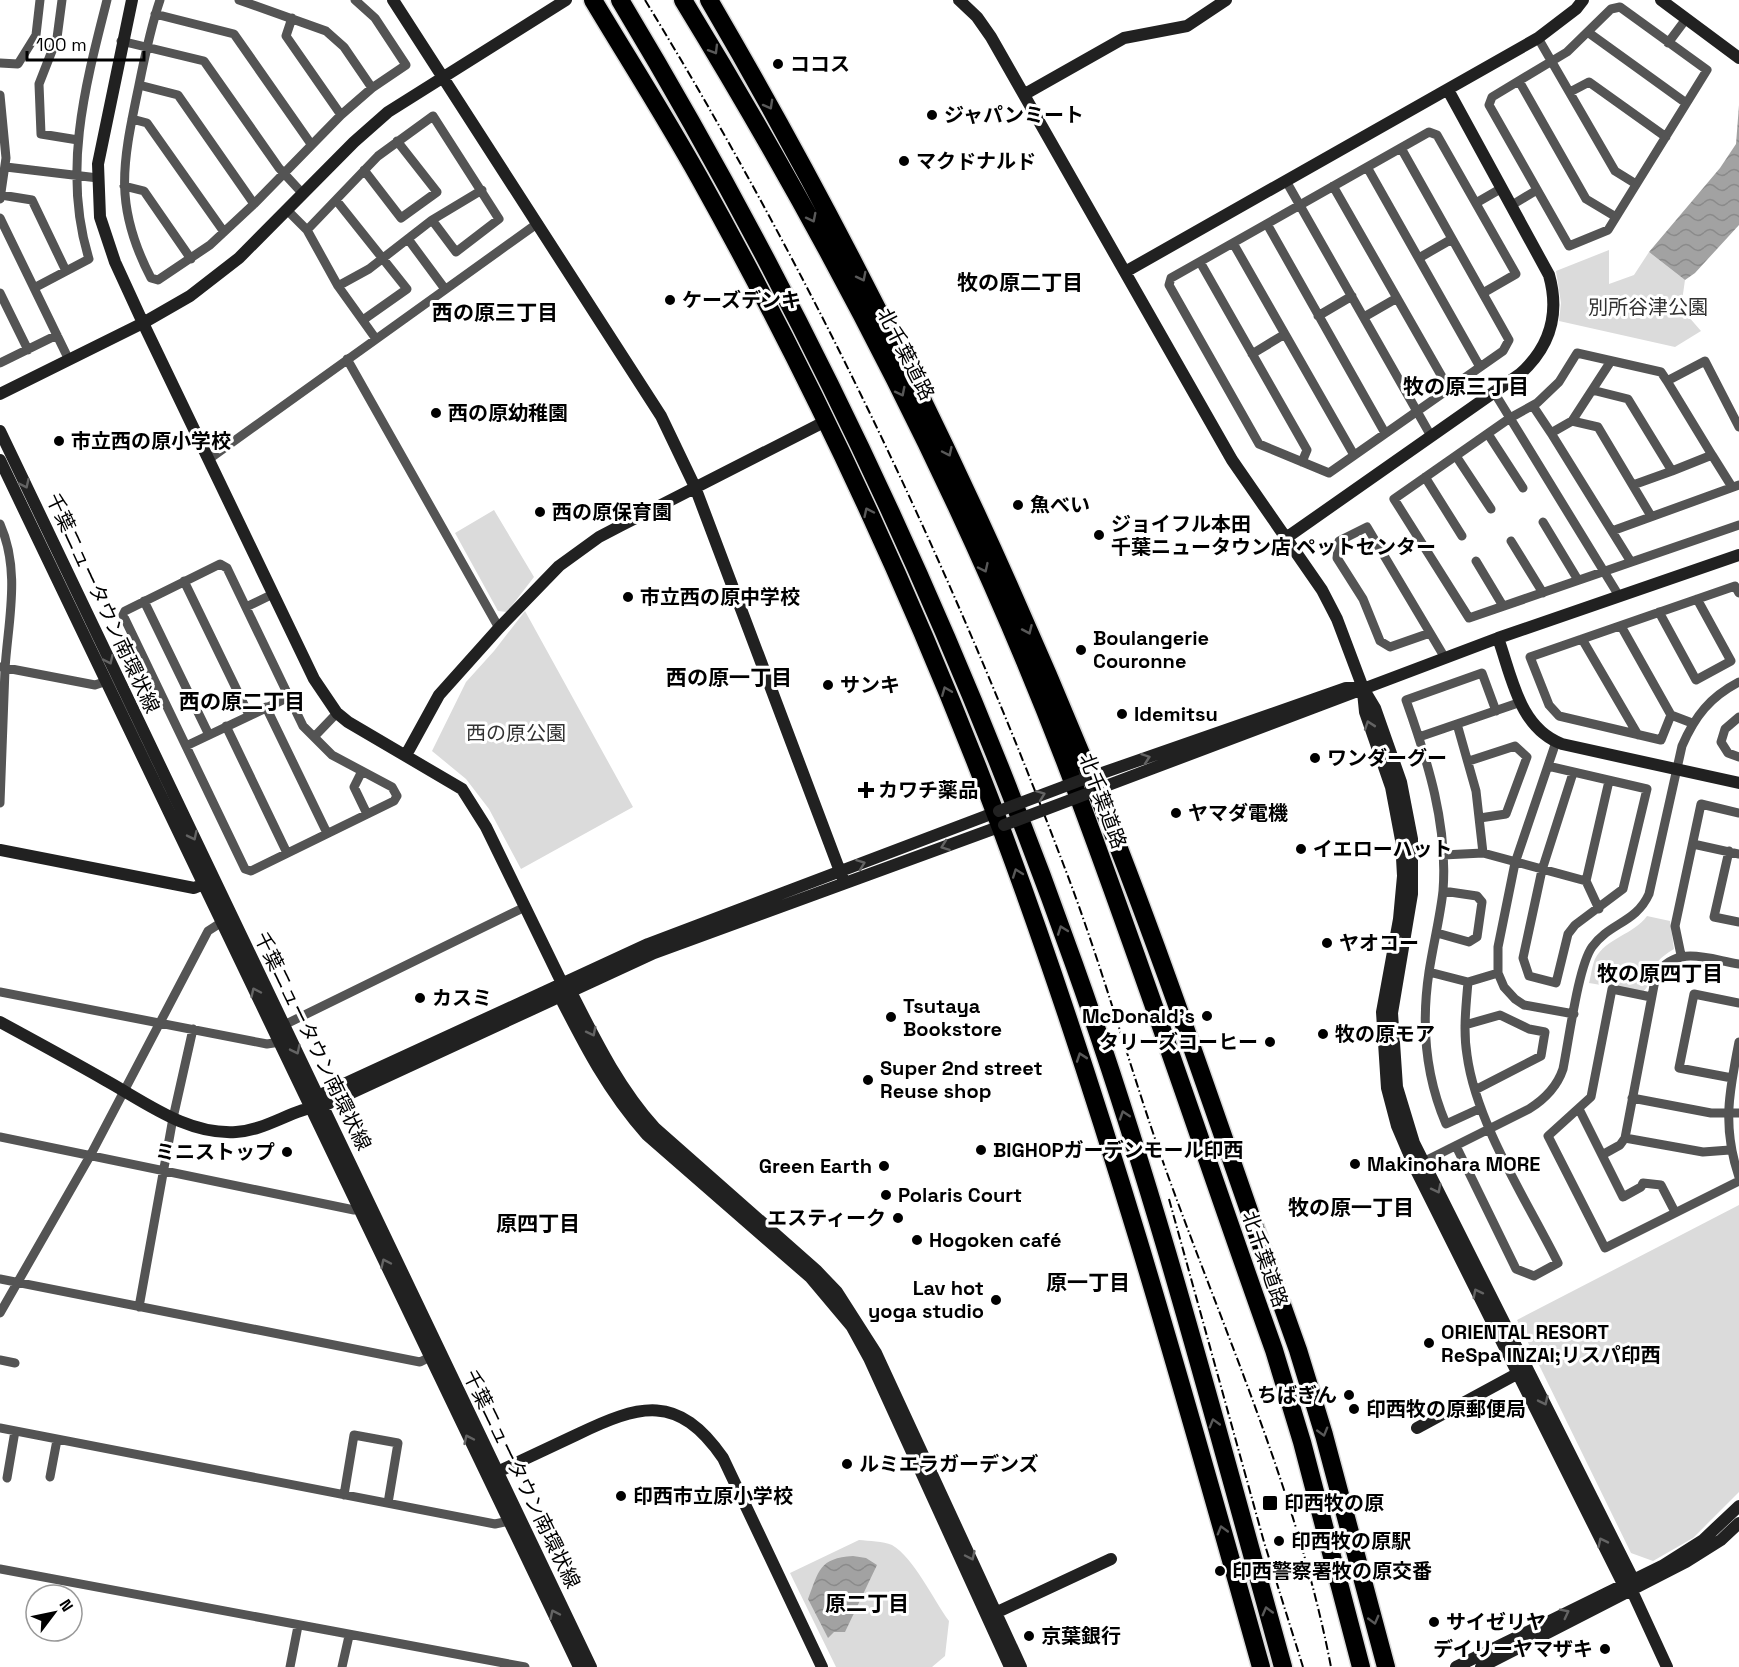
<svg xmlns="http://www.w3.org/2000/svg" width="1739" height="1667" font-family="'Space Grotesk','Noto Sans JP',sans-serif">
<style>
.green{fill:#dbdbdb}
.water{fill:url(#water-waves)}
.lines{fill:none;stroke-linecap:round;stroke-linejoin:round}
.highway-casing{stroke:#dbdbdb;stroke-width:21}
.street{stroke:#545454;stroke-width:9}
.secondary{stroke:#212121;stroke-width:12}
.highway{stroke:#000;stroke-width:18}
.rail{stroke:#000;stroke-width:2;stroke-dasharray:9 3 1.5 3;stroke-linecap:butt}
.secondary-bridge{stroke:#212121;stroke-width:12}
.oneway{stroke:#595959}
.oneway2{stroke:#646464}
.poi-dot{fill:#000;stroke:#fff;stroke-width:2}
.labels{text-anchor:middle;dominant-baseline:central;stroke-width:6;stroke-linejoin:round;paint-order:stroke}
.poi-label{font-size:20px;font-weight:bold;fill:#000;stroke:#fff;text-anchor:start}
.park-label{font-size:20px;fill:#323232;stroke:#fff}
.street-label{font-size:20px;fill:#000;stroke:#fff}
.neighbourhood-label{font-size:21px;font-weight:bold;fill:#000;stroke:#fff}
</style>
<defs>
<pattern id="water-waves" width="16" height="10" patternUnits="userSpaceOnUse" patternTransform="scale(1.5)"><rect width="16" height="10" fill="#a2a2a2"/><path d="M0 5q4-4 8 0t8 0" fill="none" stroke="#8a8a8a"/></pattern>
</defs>
<rect width="100%" height="100%" fill="#fff"/>
<path class="green" d="M1609,250V284L1634,275L1649,252L1685,280L1681,308L1701,331L1675,347L1559,321L1561,303L1556,271Z
M494,510L534,577L507,612L498,611L455,533Z
M525,611L633,807L521,869L489,809L466,779L432,751L466,682L494,651Z
M1647,916L1670,921L1674,949C1643,967 1658,977 1643,992L1589,983C1591,976 1592,966 1595,959C1606,938 1633,935 1647,916Z
M1739,1205V1492L1693,1538L1653,1561L1631,1553L1517,1320Z
M859,1540C869,1541 883,1541 892,1545C914,1558 933,1599 949,1621L945,1656L932,1667H836L790,1573Z"/>
<path class="water" d="M1739,105V225L1695,273L1685,280L1649,252L1720,168L1736,144Z
M853,1556L866,1558L877,1565L845,1632H834L828,1638L808,1599C819,1571 819,1558 853,1556Z"/>
<g class="lines">
<defs>
<path id="highway" d="M593,0C629,60 666,118 700,179C816,387 917,605 1001,828C1103,1102 1182,1385 1261,1667
M620,0C804,306 955,628 1074,964C1156,1193 1218,1433 1283,1667
M683,0C832,244 966,501 1068,769C1141,961 1205,1157 1274,1350L1302,1442L1361,1667
M709,0C855,250 982,510 1091,778C1167,965 1230,1160 1298,1350L1324,1435L1386,1667"/>
</defs>
<use href="#highway" class="highway-casing"/>
<path class="street" d="M62,0L57,38L39,84L41,134L78,140
M160,0C150,29 144,60 138,90C122,166 114,207 151,278L158,280L210,245L254,204L341,115L372,88L406,65L375,18L355,0
M239,0L326,31L344,47L372,88
M1620,7L1707,70L1608,230L1569,246L1489,105L1492,97L1567,52L1611,9Z
M155,14L234,34L311,144
M292,18L286,36L341,115
M1589,33L1686,103
M1538,38L1615,171L1636,184
M121,41L204,61L279,168L303,194
M1668,43L1686,19
M0,63L18,64L36,35L40,0
M1519,81L1586,199L1616,217
M139,85L178,95L254,204
M1570,92L1589,82L1666,137
M0,95L6,158L0,199
M132,119L147,123L224,232
M1401,148L1509,340L1503,351L1329,473L1259,444L1169,285L1171,278C1257,229 1343,181 1429,132L1437,135L1516,274L1483,293
M6,167L98,178
M1367,167L1480,367
M364,170L401,218L437,192L397,141
M1286,181L1431,436
M124,186L144,191L191,259
M1333,186L1449,389
M1,195L32,200L66,271
M336,200L407,289L363,320
M1476,203L1502,188
M1512,205L1537,190
M287,210L307,230L338,286L376,339
M0,218L69,360
M1267,224L1385,433
M307,230L378,156L433,116L499,219L456,252L432,220
M408,239L445,289
M1233,243L1354,455
M1419,258L1452,239
M1200,262L1307,450L1302,462
M338,286L369,269L432,220L482,190
M34,288L89,259C62,172 85,86 107,0
M0,293L28,350
M1318,316L1352,296
M1364,317L1397,298
M1252,354L1285,334
M347,359L499,628
M0,363L57,335
M1667,381L1712,455
M1592,390L1628,399L1672,471L1712,455L1732,487
M1494,392L1619,596
M1533,406L1551,433
M1572,421L1611,361
M1739,427L1705,361L1667,381L1661,372L1577,353L1559,382L1537,403L1510,418L1394,499L1469,618L1739,525
M1488,434L1523,488
M1456,456L1491,509
M209,459L538,223
M1425,477L1462,536
M1633,485L1672,471
M1543,522L1578,580
M0,524C21,571 8,621 5,669C3,714 2,758 0,803
M1612,531L1739,485
M1511,541L1543,593
M1476,561L1503,606
M1631,562L1551,433L1572,421L1598,427L1651,516
M220,564L227,568L303,726L332,755L392,787L397,796L394,801L251,871L245,869L123,615L125,611Z
M184,581L249,715
M144,601L209,735
M246,607L273,594
M1659,612L1696,680L1731,661L1697,599
M1621,626L1671,715L1692,723
M1430,633L1390,647L1380,641L1363,599L1337,558L1339,541L1367,527L1445,658
M1582,639L1638,735
M1,667L95,685L107,681
M266,707L327,833
M1671,715L1661,740L1559,716L1549,705L1530,657L1735,586L1739,593
M1739,717L1725,729L1721,742L1728,753L1739,757
M1457,724L1476,791L1483,853
M226,726L287,853
M314,737L337,713
M1419,737L1521,702
M1556,742L1515,863L1498,947V973L1504,987L1515,999L1524,1005L1574,1014
M186,746L289,697
M1469,761L1515,746L1527,757L1506,814L1480,818
M1548,766L1647,789L1623,889L1575,925L1568,934L1556,983L1529,976L1523,958L1542,870L1573,773
M362,771L354,787L367,814
M1693,844L1739,854
M1729,851L1714,917L1739,922
M1443,855L1483,853L1586,881
M1599,909L1586,881L1609,781
M1437,933L1469,942L1477,937L1482,902L1477,896L1443,891
M1681,955L1675,926L1701,804L1739,813
M1429,972L1468,982L1498,973
M0,992L267,1044L280,1042
M1651,997L1612,989L1591,1097L1548,1136L1605,1248L1739,1181
M284,1025L525,907
M1465,1025L1500,1015L1529,1029L1545,1032L1541,1056L1475,1090
M1739,1042C1729,1092 1722,1127 1739,1177
M1732,1078L1679,1068L1694,994L1739,1003
M1632,1098L1711,1113H1739
M1481,1108L1446,1124C1425,1075 1421,1025 1429,972C1433,945 1440,918 1443,891C1448,825 1428,762 1406,700L1482,673L1496,711
M1579,1109L1623,1197L1641,1187L1643,1183L1661,1185L1675,1212
M0,1137L354,1210L359,1208
M1625,1138L1703,1152L1730,1150
M1456,1146L1516,1269L1534,1276L1558,1263C1527,1201 1476,1123 1467,1055C1463,1031 1466,1006 1468,982
M1602,1155L1620,1145L1625,1138L1656,975C1677,944 1708,959 1739,964
M1423,1162L1529,1109C1545,1099 1557,1087 1563,1069C1569,1040 1578,967 1592,947C1609,923 1636,923 1649,894L1682,746C1695,716 1710,697 1739,682
M0,1279L420,1362L430,1357
M139,1307L173,1118L193,1029
M0,1313L90,1156L208,931L222,922
M0,1360L15,1363
M0,1428L495,1524L509,1521
M50,1477L57,1440
M7,1478L15,1431
M344,1495L354,1435L398,1443L388,1503
M0,1569L525,1667
M290,1667L298,1626
M342,1667L349,1636"/>
<path class="secondary" d="M132,0L98,164L100,217L115,262L143,323L314,679L337,713L348,722L462,789L486,827L562,983L570,990C595,1039 618,1087 655,1128L816,1270L837,1292L876,1353L1021,1667
M393,0L661,416L695,487L844,882
M959,0L977,17L991,37L1232,460L1322,590L1337,619L1363,688L1375,708L1401,782L1412,839V894L1392,1013L1397,1087L1414,1143L1633,1579L1632,1591
M1661,0L1739,58
M1025,94L1124,38L1187,26L1226,0
M1125,272L1538,38L1576,9L1583,0
M0,394L143,323L190,296L239,258L354,142L388,112L566,0
M0,431L591,1667
M0,460L579,1667
M1286,538L1520,374C1550,347 1560,314 1549,275L1448,90
M1498,638C1512,677 1519,728 1562,744L1739,783
M1363,692L1365,712L1391,787L1401,840L1403,876L1399,919L1382,1012L1387,1088L1397,1126L1414,1166L1623,1584L1632,1591L1667,1667
M406,755L439,695L499,628L559,566L599,537L622,525L826,421
M1085,779L1346,688H1356
M1090,792L1498,638L1739,555
M0,850L194,888L204,884
M561,987L559,995C585,1046 608,1091 647,1135L810,1277L852,1327L869,1358L1010,1667
M0,1022C35,1041 70,1060 105,1080C145,1102 187,1135 236,1132C268,1130 293,1108 323,1106L654,953L1004,825
M314,1101L318,1096L648,944L999,811
M1417,1428L1524,1370
M493,1474C521,1461 548,1448 576,1435C640,1404 678,1393 723,1458L822,1667
M991,1615L1111,1559
M1456,1667L1662,1566L1703,1540L1739,1506
M1481,1667L1686,1562L1721,1540L1739,1523"/>
<use href="#highway" class="highway"/>
<path class="rail" d="M645,0C813,275 950,565 1064,866C1101,962 1128,1062 1162,1159C1222,1328 1297,1490 1331,1667
M1169,1199L1264,1542L1303,1667"/>
<path class="secondary-bridge" d="M999,811L1084,779
M1004,825L1089,793"/>
</g>
<defs><path id="oneway-chevron" d="M-2-3.5L2.5 0L-2 3.5" fill="none" stroke-width="1.6" stroke-linecap="round" stroke-linejoin="round" transform="scale(1.5)"/></defs>
<g class="oneway">
<use href="#oneway-chevron" transform="translate(714 50) rotate(59)"/>
<use href="#oneway-chevron" transform="translate(769 105) rotate(61)"/>
<use href="#oneway-chevron" transform="translate(812 218) rotate(63)"/>
<use href="#oneway-chevron" transform="translate(862 277) rotate(63)"/>
<use href="#oneway-chevron" transform="translate(901 392) rotate(63)"/>
<use href="#oneway-chevron" transform="translate(948 452) rotate(65)"/>
<use href="#oneway-chevron" transform="translate(868 512) rotate(-115)"/>
<use href="#oneway-chevron" transform="translate(984 568) rotate(65)"/>
<use href="#oneway-chevron" transform="translate(1028 630) rotate(66)"/>
<use href="#oneway-chevron" transform="translate(946 691) rotate(-112)"/>
<use href="#oneway-chevron" transform="translate(1017 873) rotate(-110)"/>
<use href="#oneway-chevron" transform="translate(1062 930) rotate(-110)"/>
<use href="#oneway-chevron" transform="translate(1081 1057) rotate(-109)"/>
<use href="#oneway-chevron" transform="translate(1124 1115) rotate(-108)"/>
<use href="#oneway-chevron" transform="translate(1214 1423) rotate(-106)"/>
<use href="#oneway-chevron" transform="translate(1323 1432) rotate(74)"/>
<use href="#oneway-chevron" transform="translate(1222 1530) rotate(-106)"/>
<use href="#oneway-chevron" transform="translate(1267 1611) rotate(-105)"/>
<use href="#oneway-chevron" transform="translate(1374 1620) rotate(75)"/>
</g>
<g class="oneway2">
<use href="#oneway-chevron" transform="translate(25 484) rotate(65)"/>
<use href="#oneway-chevron" transform="translate(109 660) rotate(65)"/>
<use href="#oneway-chevron" transform="translate(1369 725) rotate(-109)"/>
<use href="#oneway-chevron" transform="translate(1146 758) rotate(-19)"/>
<use href="#oneway-chevron" transform="translate(1041 795) rotate(-21)"/>
<use href="#oneway-chevron" transform="translate(193 836) rotate(64)"/>
<use href="#oneway-chevron" transform="translate(945 846) rotate(160)"/>
<use href="#oneway-chevron" transform="translate(861 864) rotate(-21)"/>
<use href="#oneway-chevron" transform="translate(255 992) rotate(-115)"/>
<use href="#oneway-chevron" transform="translate(592 1032) rotate(63)"/>
<use href="#oneway-chevron" transform="translate(296 1050) rotate(64)"/>
<use href="#oneway-chevron" transform="translate(1437 1189) rotate(63)"/>
<use href="#oneway-chevron" transform="translate(385 1263) rotate(-115)"/>
<use href="#oneway-chevron" transform="translate(1477 1293) rotate(-117)"/>
<use href="#oneway-chevron" transform="translate(1544 1401) rotate(64)"/>
<use href="#oneway-chevron" transform="translate(468 1439) rotate(-115)"/>
<use href="#oneway-chevron" transform="translate(1602 1542) rotate(-116)"/>
<use href="#oneway-chevron" transform="translate(971 1556) rotate(65)"/>
<use href="#oneway-chevron" transform="translate(1565 1613) rotate(-27)"/>
<use href="#oneway-chevron" transform="translate(554 1614) rotate(-115)"/>
</g>
<g class="poi-dot">
<circle cx="778" cy="64" r="6"/>
<circle cx="932" cy="115" r="6"/>
<circle cx="904" cy="161" r="6"/>
<circle cx="670" cy="300" r="6"/>
<circle cx="436" cy="413" r="6"/>
<circle cx="59" cy="441" r="6"/>
<circle cx="1018" cy="505" r="6"/>
<circle cx="540" cy="512" r="6"/>
<circle cx="1099" cy="535" r="6"/>
<circle cx="628" cy="597" r="6"/>
<circle cx="1081" cy="650" r="6"/>
<circle cx="828" cy="685" r="6"/>
<circle cx="1122" cy="714" r="6"/>
<circle cx="1315" cy="758" r="6"/>
<path d="M863 781h6v6h6v6h-6v6h-6v-6h-6v-6h6z"/>
<circle cx="1176" cy="813" r="6"/>
<circle cx="1301" cy="849" r="6"/>
<circle cx="1327" cy="943" r="6"/>
<circle cx="420" cy="998" r="6"/>
<circle cx="1207" cy="1016" r="6"/>
<circle cx="891" cy="1017" r="6"/>
<circle cx="1323" cy="1034" r="6"/>
<circle cx="1270" cy="1042" r="6"/>
<circle cx="868" cy="1080" r="6"/>
<circle cx="981" cy="1150" r="6"/>
<circle cx="287" cy="1152" r="6"/>
<circle cx="1355" cy="1164" r="6"/>
<circle cx="884" cy="1166" r="6"/>
<circle cx="886" cy="1195" r="6"/>
<circle cx="898" cy="1218" r="6"/>
<circle cx="917" cy="1240" r="6"/>
<circle cx="996" cy="1300" r="6"/>
<circle cx="1429" cy="1343" r="6"/>
<circle cx="1349" cy="1395" r="6"/>
<circle cx="1354" cy="1409" r="6"/>
<circle cx="847" cy="1464" r="6"/>
<circle cx="621" cy="1496" r="6"/>
<rect x="1262" y="1495" width="16" height="16" rx="3"/>
<circle cx="1279" cy="1541" r="6"/>
<circle cx="1220" cy="1571" r="6"/>
<circle cx="1434" cy="1622" r="6"/>
<circle cx="1029" cy="1636" r="6"/>
<circle cx="1605" cy="1649" r="6"/>
</g>
<g class="labels">
<g class="poi-label">
<text x="790" y="64">ココス</text>
<text x="944" y="115">ジャパンミート</text>
<text x="916" y="161">マクドナルド</text>
<text x="682" y="300">ケーズデンキ</text>
<text x="448" y="413">西の原幼稚園</text>
<text x="71" y="441">市立西の原小学校</text>
<text x="1030" y="505">魚べい</text>
<text x="552" y="512">西の原保育園</text>
<text x="1111" y="524">ジョイフル本田<tspan x="1111" dy="23">千葉ニュータウン店 ペットセンター</tspan></text>
<text x="640" y="597">市立西の原中学校</text>
<text x="1093" y="638">Boulangerie<tspan x="1093" dy="23">Couronne</tspan></text>
<text x="840" y="685">サンキ</text>
<text x="1134" y="714">Idemitsu</text>
<text x="1327" y="758">ワンダーグー</text>
<text x="878" y="790">カワチ薬品</text>
<text x="1188" y="813">ヤマダ電機</text>
<text x="1313" y="849">イエローハット</text>
<text x="1339" y="943">ヤオコー</text>
<text x="432" y="998">カスミ</text>
<text x="903" y="1006">Tsutaya<tspan x="903" dy="23">Bookstore</tspan></text>
<text x="1195" y="1016" text-anchor="end">McDonald's</text>
<text x="1335" y="1034">牧の原モア</text>
<text x="1258" y="1042" text-anchor="end">タリーズコーヒー</text>
<text x="880" y="1068">Super 2nd street<tspan x="880" dy="23">Reuse shop</tspan></text>
<text x="993" y="1150">BIGHOPガーデンモール印西</text>
<text x="275" y="1152" text-anchor="end">ミニストップ</text>
<text x="1367" y="1164">Makinohara MORE</text>
<text x="872" y="1166" text-anchor="end">Green Earth</text>
<text x="898" y="1195">Polaris Court</text>
<text x="886" y="1218" text-anchor="end">エスティーク</text>
<text x="929" y="1240">Hogoken café</text>
<text x="984" y="1288" text-anchor="end">Lav hot<tspan x="984" dy="23">yoga studio</tspan></text>
<text x="1441" y="1332">ORIENTAL RESORT<tspan x="1441" dy="23">ReSpa INZAI;リスパ印西</tspan></text>
<text x="1337" y="1395" text-anchor="end">ちばぎん</text>
<text x="1366" y="1409">印西牧の原郵便局</text>
<text x="859" y="1464">ルミエラガーデンズ</text>
<text x="633" y="1496">印西市立原小学校</text>
<text x="1284" y="1503">印西牧の原</text>
<text x="1291" y="1541">印西牧の原駅</text>
<text x="1232" y="1571">印西警察署牧の原交番</text>
<text x="1446" y="1622">サイゼリヤ</text>
<text x="1041" y="1636">京葉銀行</text>
<text x="1593" y="1649" text-anchor="end">デイリーヤマザキ</text>
</g>
<g class="park-label">
<text x="1648" y="307">別所谷津公園</text>
<text x="516" y="733">西の原公園</text>
</g>
<g class="street-label">
<text transform="translate(906 354) rotate(63)">北千葉道路</text>
<text transform="translate(103 603) rotate(65)">千葉ニュータウン南環状線</text>
<text transform="translate(1103 801) rotate(70)">北千葉道路</text>
<text transform="translate(313 1041) rotate(64)">千葉ニュータウン南環状線</text>
<text transform="translate(1265 1259) rotate(71)">北千葉道路</text>
<text transform="translate(522 1479) rotate(64)">千葉ニュータウン南環状線</text>
</g>
<g class="neighbourhood-label">
<text x="1020" y="282">牧の原二丁目</text>
<text x="495" y="312">西の原三丁目</text>
<text x="1466" y="386">牧の原三丁目</text>
<text x="729" y="677">西の原一丁目</text>
<text x="242" y="701">西の原二丁目</text>
<text x="1660" y="973">牧の原四丁目</text>
<text x="1351" y="1207">牧の原一丁目</text>
<text x="538" y="1223">原四丁目</text>
<text x="1088" y="1282">原一丁目</text>
<text x="867" y="1603">原二丁目</text>
</g>
</g>
<g transform="translate(54 1613) rotate(58)"><circle r="28" fill="#ffffff" stroke="#999999" stroke-width="1.5"/>
<path d="M0-4.5L10 22L0 15L-10 22Z" fill="#000000"/>
<text y="-9" font-size="16" font-weight="bold" text-anchor="middle" fill="#000000">N</text>
</g>
<path d="M27 51v9h117v-9" fill="none" stroke="#000000" stroke-width="3"/>
<text x="36" y="51" font-size="18" fill="#000000" stroke="#ffffff" stroke-width="4.5" paint-order="stroke">100 m</text>
</svg>
